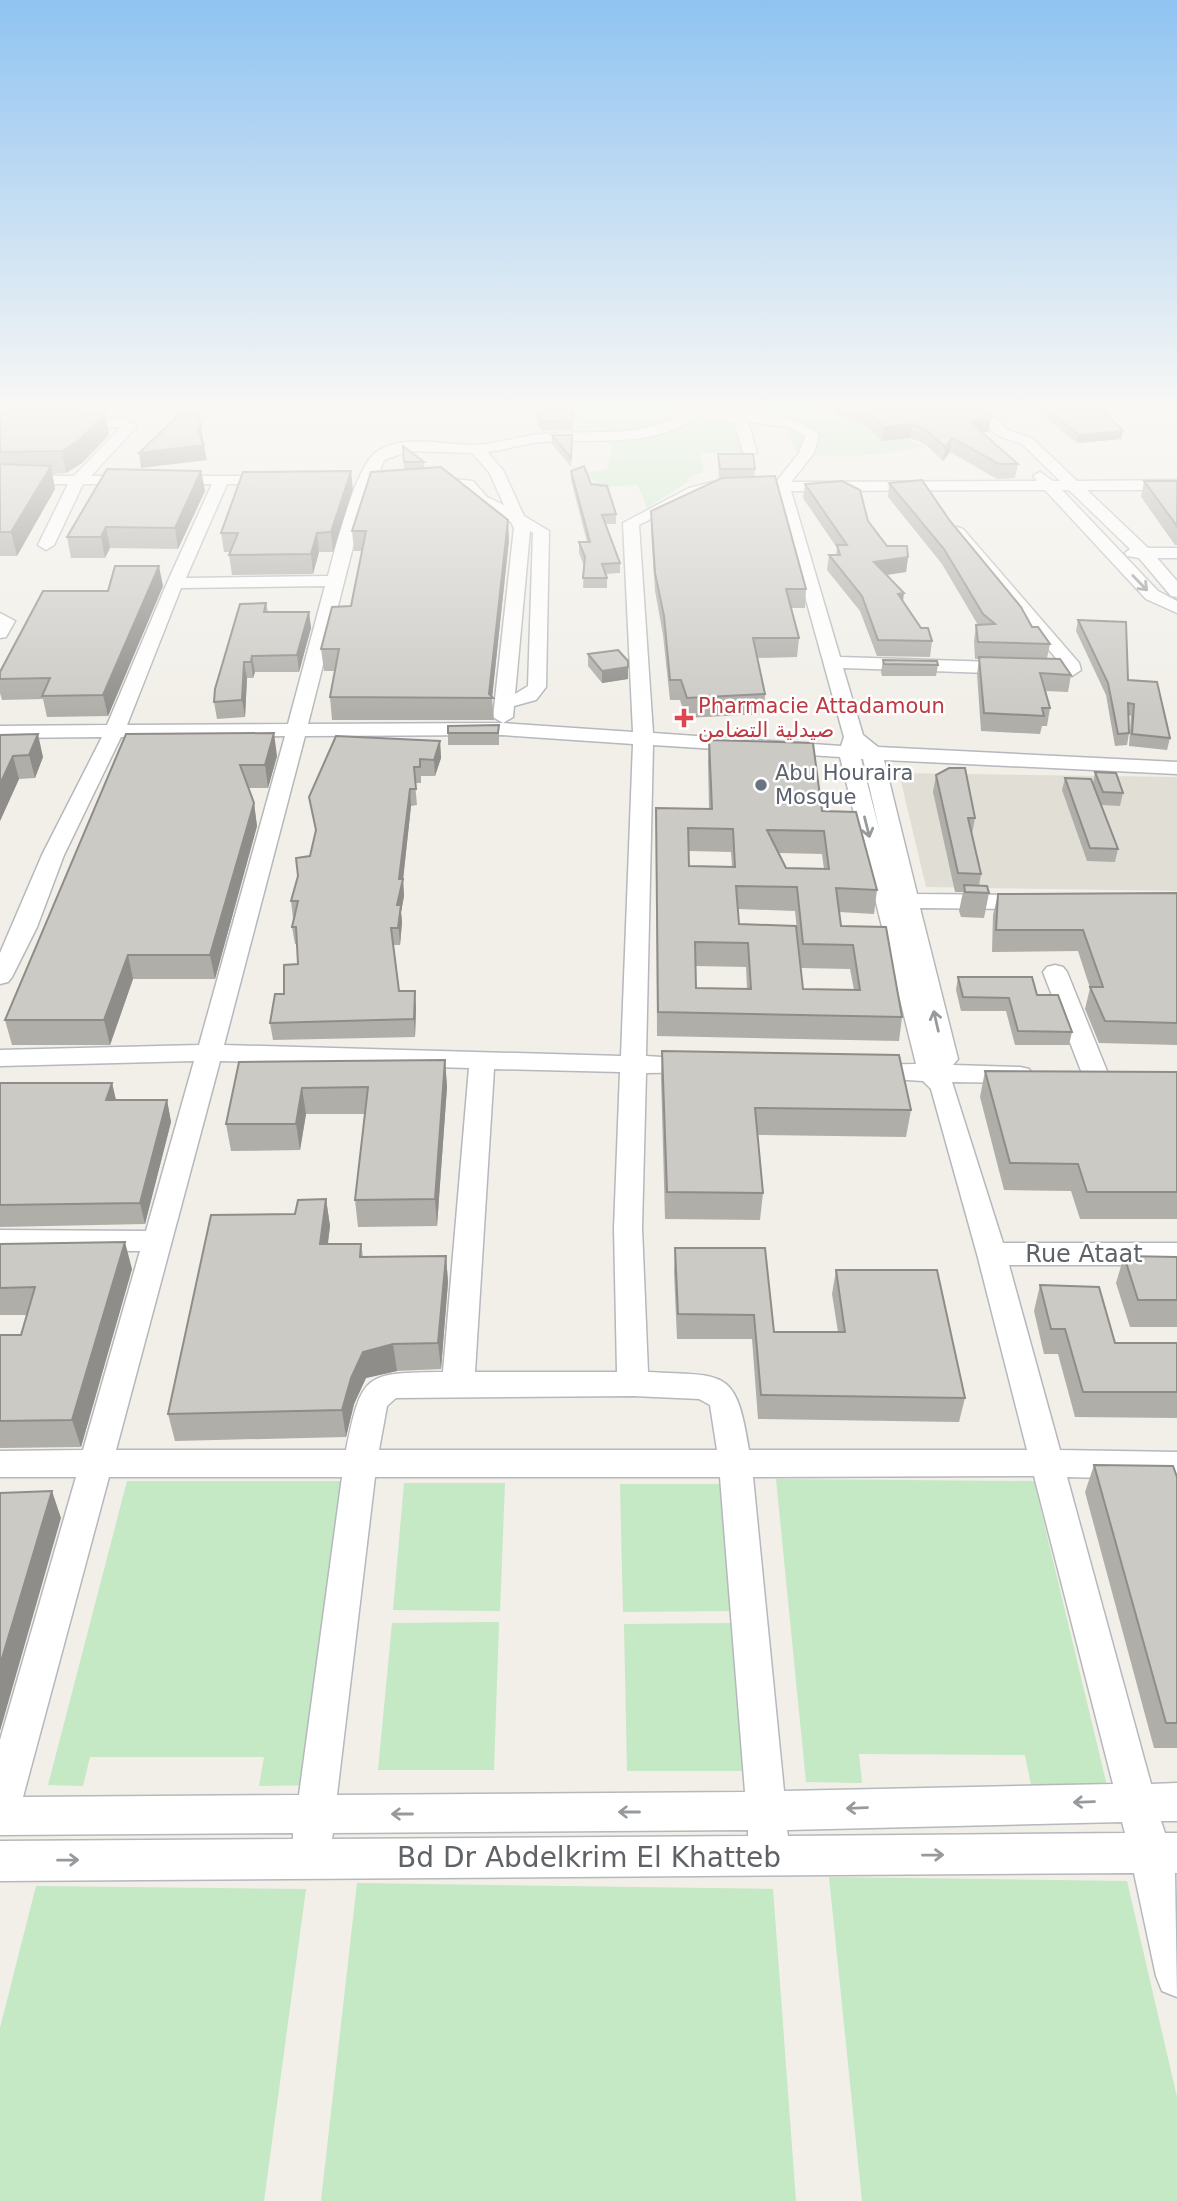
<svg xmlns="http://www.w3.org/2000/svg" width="1177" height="2201" font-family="'DejaVu Sans','Noto Sans Arabic',sans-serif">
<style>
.education{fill:#e1ded6}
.green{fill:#c5e8c5}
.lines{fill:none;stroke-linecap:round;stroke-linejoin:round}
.minor-casing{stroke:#b5b8bc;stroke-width:3}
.minor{fill:#fff;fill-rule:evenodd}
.wall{fill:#afaea9;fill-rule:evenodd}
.shaded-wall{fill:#8f8d8a}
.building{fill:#cccac5;stroke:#8f8d8a;stroke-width:2;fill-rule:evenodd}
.oneway{stroke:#979a9d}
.health-dot{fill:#e0444e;stroke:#fff;stroke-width:2.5}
.worship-dot{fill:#6b7280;stroke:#fff;stroke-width:2.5}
.labels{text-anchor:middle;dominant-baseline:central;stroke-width:5;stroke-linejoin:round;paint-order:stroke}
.far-health-label{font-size:21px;fill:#be3a42;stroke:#fff;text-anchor:start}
.far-worship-label{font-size:21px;fill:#5b616d;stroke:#fff;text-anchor:start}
.street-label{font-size:24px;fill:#5f6368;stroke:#fff}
.near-street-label{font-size:28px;fill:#5f6368;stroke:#fff}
</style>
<rect width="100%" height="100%" fill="#f1efe8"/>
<path class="education" d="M899,773L1177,777V891L926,887Z"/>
<path class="green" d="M574,407H811L928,447L872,455L798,456L782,422L746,425L752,452L701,453L704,472L689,477V481L647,508L638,485L602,487L585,473L607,469L612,444L577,430Z
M776,1479L1034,1481L1107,1786L1031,1785L1025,1755L859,1754L862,1783L806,1782Z
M127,1481H359L319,1785L259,1786L264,1757H90L83,1786L48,1785Z
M404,1483H505L500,1611L393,1610Z
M620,1484H721L731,1611L623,1612Z
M499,1622L494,1770H378L392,1623Z
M732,1623L744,1771H627L624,1624Z
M829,1877L1127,1881L1177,2097V2201H862Z
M357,1883L773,1889L796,2201H321Z
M36,1886L306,1889L264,2201H0V2028Z"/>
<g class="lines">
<defs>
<path id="minor" d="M690,407H706C667,452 592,437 540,442C523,444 505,450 487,452L503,470L524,516L549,531L546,687L536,700L514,706L513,717L503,723L493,717L514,528L511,522L477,503L463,488L425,484L418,480L425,476L473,481L487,497L504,505L489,472L472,453L410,451L384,460L357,531L308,724L502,723L633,732L623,523L689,488L712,482H776L799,453L805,436L789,427L748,422L757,452L750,456L743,452L734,422L704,420V414C732,408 800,413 819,435L814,453L791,482L1037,481L1033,476L1040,472L1053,481H1060L1022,444L998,436L968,407H983L1008,430L1032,438L1077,481L1177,480V490H1087L1148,548H1177V558H1157L1177,581V597L1171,596L1139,558L1127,556L1125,553L1130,549L1069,490H1062L1158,591L1177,601V613L1146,599L1045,490L791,491L840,657L1061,664L951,535L949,532L957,527L963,529L1079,663L1081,670L1072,676L843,668L863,735L878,747L1177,762V774L884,760L917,894L1032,895L1043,902L1032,909L920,908L958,1059L953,1065L1020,1067L1029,1069L1033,1075L1029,1081L1020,1083L952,1082L1003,1243H1177V1265H1009L1060,1450L1177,1452V1480L1067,1477L1151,1784L1177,1783V1821H1161L1165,1833H1177V1873H1175L1177,1997L1162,1991L1156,1976L1134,1873L0,1881V1841L293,1839V1833L0,1835V1740L76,1477H0V1451L83,1450L140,1251L0,1250V1230L146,1231L194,1061L0,1066V1050L199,1045L285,736L121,737L64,855L37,927L12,977L8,982L0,984V953L42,855L102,737L0,738V726L107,725L167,583L212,484H83L54,545L46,550L38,545L68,484H0V476H74L121,427L74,426L69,425V419H122L137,426L91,476H274L281,480L274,484H227L186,578L328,576C335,549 355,469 375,453C400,433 444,445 474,445C497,444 519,436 542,434C591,429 650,441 690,407ZM776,491L844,737L841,746L653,733L639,525L699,494ZM530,531L533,533L528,686L515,694ZM325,586L288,724L127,725L181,588ZM502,735L633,744L621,1056L224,1045L305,736ZM653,745L840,757L916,1064L860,1065L856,1071L860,1077L923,1081L931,1089L977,1254L1027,1450H749C736,1368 726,1376 648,1372L642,1228L646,1073L707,1072L711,1066L707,1060L646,1056ZM861,759H863L880,833ZM220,1061L469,1068L443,1372C364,1373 362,1373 346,1450H116ZM494,1069L620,1072L614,1228L617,1372H475ZM633,1396L699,1399L710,1405L717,1450H379L387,1406L396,1398ZM1034,1476L1113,1784L784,1791L753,1477ZM109,1477H342L299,1795L23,1797ZM375,1477H720L745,1792L337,1795ZM1122,1822L1125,1833L788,1836L787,1830ZM748,1830V1836L332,1839L333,1833Z
M0,613L15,621L6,637L0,638Z
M1055,965L1063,967L1067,972L1109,1076L1105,1082H1087L1083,1076L1043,972L1047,967Z"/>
</defs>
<use href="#minor" class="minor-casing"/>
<use href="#minor" class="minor"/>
</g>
<path class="wall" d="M0,407H46L47,408L105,414L109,435L82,463L66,473L52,474L55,489L17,556H0Z
M574,407L573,430L542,431L537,424V415Z
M835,407H976L989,431L982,433L1018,464L1015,478L997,479L950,452L943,461L925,444L910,438L882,441L866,426L835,414Z
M1032,407H1100L1121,439L1077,443Z
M552,435H572L571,467L552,444Z
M403,446L424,462V468L509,540L492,698L494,720H332L330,697L335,671H324L321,649L351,606L362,551H354L352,531L404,470Z
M718,454L755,469L754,477L806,589L805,608H791L799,638L797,657L757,658L765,694L764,714L686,718L680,700H670L663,635L655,591L651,529V511L719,479L718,464Z
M201,471L205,491L178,549L110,548L105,558H71L67,537Z
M571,471L591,484L616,514V524H606L620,563V573L606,574L607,578V588H583L584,566L579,553V542H587L571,480Z
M1144,481H1177V545H1175L1141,497Z
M889,483L950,521L1032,627L1050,644L1047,658L1071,675L1068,692L1046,691L1050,708L1047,726H1042L1040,734L981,731L977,674L979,659H975L974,641L976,625H978L942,564L888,497Z
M805,484L868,521L887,546L908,557L906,572L886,575L921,628L932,641L930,657L877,656L860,611L827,570L829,555H836L837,548L803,498Z
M353,489L333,552H319L313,574L232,575L229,555L230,552H224L221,533Z
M163,586L108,716L47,717L43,699L2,700L0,693V672L108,591Z
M266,603L268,612H309L311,628L299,672H255L253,678H247L245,717L217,719L214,702Z
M1078,620L1170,738L1167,750L1129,746L1131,716L1129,715V733L1127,745L1115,746L1106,695L1076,631Z
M588,654L628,679L602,683L588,666Z
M883,660L938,665L936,676H882L881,672Z
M499,725V745H448V733Z
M126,734L277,756L268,788H248L254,803L257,826L215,979H133L110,1045H12L5,1020Z
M0,735L43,757L35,778L19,779L0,821Z
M709,740L822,811L877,890L874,914L839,912L841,926L902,1017L899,1041L657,1036L656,808L709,809L708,762ZM689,851L731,852L732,866H689ZM779,853L822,854L824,869L786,868ZM738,909L795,911L801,968L850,969L854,990L803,989L739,924ZM696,966L746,967L747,989L696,988Z
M440,741L441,758L435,776H421V783H415L417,805L411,806L403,879L404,896L401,912L402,922L400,945H393L399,991L416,1008L415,1037L273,1040L270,1023L298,964L297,944H295L292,927L294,918H293L291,901L310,856L316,833L309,797Z
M1095,772L1123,793L1120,806L1101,805L1118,849L1115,862L1087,861L1062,790L1065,778L1093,784Z
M936,775L975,818L972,834L981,874L979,886L989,893L984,918L961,917L959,911L963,892H955L933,792Z
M1177,893V1045L1099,1043L1085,1009L1090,988L1078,951L992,952L993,915L998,894Z
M958,977L1037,995L1072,1032L1069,1045H1015L1006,1011H961L956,990Z
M662,1051L911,1110L906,1137L757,1135L763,1193L760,1220L665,1219L661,1077Z
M445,1060L447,1087L437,1226L358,1227L355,1200L365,1114H306L300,1150L231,1151L226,1124L239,1062Z
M985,1071L1177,1072V1219H1080L1071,1191L1004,1190L980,1097Z
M0,1083H112L116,1100H167L171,1122L145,1224L0,1227Z
M326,1199L330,1226L328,1244H361L363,1257L446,1256L448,1282L441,1369L397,1371L366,1378L354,1404L346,1437L175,1441L168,1414L295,1214Z
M0,1244L132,1269L81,1447L0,1448V1335H21L27,1315H0Z
M675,1248L774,1332H838L832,1294L836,1270L965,1398L959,1422L758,1419L752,1339H677L674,1272Z
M1124,1256L1177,1257V1327H1130L1116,1283Z
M1040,1285L1115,1343H1177V1418L1075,1417L1058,1354H1044L1034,1311Z
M1094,1465L1177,1477V1748H1154L1085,1492Z"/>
<path class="shaded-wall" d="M105,414L109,435L82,463L66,473L62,451Z
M991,417L989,431L969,437L971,423Z
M912,424L910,438L882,441L883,427Z
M201,425L203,439L199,444L197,429Z
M1123,431L1121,439L1077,443L1079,435Z
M952,438L950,452L943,461L945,447Z
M204,445L207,460L141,468L139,453Z
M51,466L55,489L17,556L11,532Z
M201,471L205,491L178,549L175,528Z
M351,471L353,489L333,552L331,532Z
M508,520L509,540L492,698L489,694Z
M106,527L110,548L105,558L101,537Z
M317,533L319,552L313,574L311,554Z
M908,557L906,572L872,577L874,562Z
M159,566L163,586L108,716L103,695Z
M904,593L902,609L898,594Z
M309,612L311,628L299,672L297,655Z
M252,656L255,672L253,678L251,662Z
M244,662L247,678L245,717L242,700Z
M628,667V679L602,683V671Z
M274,733L277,756L268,788L265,765Z
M38,734L43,757L35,778L29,755Z
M440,741L441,758L435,776L434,760Z
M13,756L19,779L0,821V784Z
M410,789L411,806L403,880V879L404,896L401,912L402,922L400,945L397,905L399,879Z
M254,803L257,826L215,979L210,955Z
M128,955L133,979L110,1045L104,1020Z
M415,991L416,1008L415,1037L414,1019Z
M445,1060L447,1087L437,1226L435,1199Z
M112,1083L117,1105L106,1100Z
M302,1088L306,1114L300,1150L296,1124Z
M167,1100L171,1122L145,1224L140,1203Z
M326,1199L330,1226L324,1271L320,1244Z
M125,1242L132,1269L81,1447L72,1420Z
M446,1256L448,1282L441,1369L438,1343Z
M393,1344L397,1371L366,1378L354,1404L346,1437L342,1410L351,1378L363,1352Z
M52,1491L61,1518L0,1731V1665Z"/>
<path class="building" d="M0,407H46L105,414L78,441L62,451L0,452Z
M538,407H573V420L542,422L537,415Z
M854,407H976L983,410L991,417L971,423L1018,464H999L952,438L945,447L926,430L912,424L883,427L868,412Z
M1043,407H1100L1123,431L1079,435Z
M195,411L201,425L197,429L204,445L139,453L181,413Z
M552,435H572L571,458Z
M403,446L424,462H404Z
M718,454H753L755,469H720Z
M0,464L51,466L11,532H0Z
M584,466L591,484L607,486L616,514L602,515L620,563L602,564L607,578H583L585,557L579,542H590L571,471Z
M441,467L508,520L489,694L493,698L330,697L339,649H321L332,607L351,606L366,531H352L371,472Z
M107,469L201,471L175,528L106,527L101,537H67Z
M351,471L331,532L317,533L311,554L229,555L238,533H221L243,472Z
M775,476L806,589H786L799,638H753L765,694L687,698L681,680H670L664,616L655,573L651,511L722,478Z
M922,480L950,521L1021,607L1032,627H1038L1050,644L978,642L976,625L995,624L983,614L944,549L889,483Z
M842,481L860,490L868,521L887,546H907L908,557L874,562L904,593L898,594L921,628H928L932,641L878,640L862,596L829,555H840L837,545H847L805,484Z
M1144,481H1177V526Z
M115,566H159L103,695L42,696L50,678L0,679V672L43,591H108Z
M266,603L264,612H309L297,655L252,656L251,662H244L242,700L214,702L215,689L240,604Z
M1078,620L1126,622L1128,680L1157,682L1170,738L1132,734L1134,704L1128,703L1129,733L1118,734L1108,683Z
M618,650L628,661V667L602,671L588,654Z
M979,657L1060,659L1071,675L1040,673L1050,708H1042L1044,716L984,713Z
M883,660L937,661L938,665L884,664Z
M499,725L498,733H448V726Z
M274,733L265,765H240L254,803L210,955H128L104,1020H5L126,734Z
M38,734L29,755L13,756L0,784V735Z
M336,736L440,741L434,760L420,759V767H414L416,789H410L399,879H403L397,905H401L398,928H391L399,991H415L414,1019L270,1023L275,994H284V965L298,964L296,927H292L298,901H291L298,876L296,858L310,856L316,830L309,797Z
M709,740L813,743L822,811L856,812L877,890L836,888L841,926L886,927L902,1017L658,1012L656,808L712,809ZM688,828L733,829L735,867L689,866ZM767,830L824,831L829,869L786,868ZM736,886L797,887L803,944L853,945L860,990L803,989L796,926L739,924ZM695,942L748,943L751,989L696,988Z
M949,768H965L975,818H968L981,874L958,873L936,775Z
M1095,772L1116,773L1123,793L1103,792Z
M1065,778L1091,779L1118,849L1090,848Z
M964,885L987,886L989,893L965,892Z
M1177,893V1023L1105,1021L1090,987H1103L1083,930H996L998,894Z
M958,977H1032L1037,995H1058L1072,1032L1018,1031L1009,998L963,997Z
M662,1051L899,1055L911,1110L755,1108L763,1193L667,1192Z
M445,1060L435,1199L355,1200L368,1087L302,1088L296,1124H226L239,1062Z
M985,1071L1177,1072V1192H1087L1078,1164L1010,1163Z
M0,1083H112L106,1100H167L140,1203L0,1205Z
M326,1199L320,1244H361L360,1257L446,1256L438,1343L393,1344L363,1352L351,1378L342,1410L168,1414L211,1215L295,1214L298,1200Z
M125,1242L72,1420L0,1421V1335H21L35,1287L0,1288V1244Z
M675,1248H765L774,1332H845L836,1270H937L965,1398L761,1395L754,1315L678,1314Z
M1124,1256L1177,1257V1300H1138Z
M1040,1285L1099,1287L1115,1343H1177V1392H1083L1065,1329H1051Z
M1094,1465L1173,1466L1177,1477V1723H1166Z
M52,1491L0,1665V1493Z"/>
<defs><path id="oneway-shaft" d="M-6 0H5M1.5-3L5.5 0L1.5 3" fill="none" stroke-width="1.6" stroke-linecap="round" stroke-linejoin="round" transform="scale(1.75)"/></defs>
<g class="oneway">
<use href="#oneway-shaft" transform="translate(1140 583) rotate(46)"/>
<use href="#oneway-shaft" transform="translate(867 827) rotate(76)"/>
<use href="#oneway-shaft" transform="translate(936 1021) rotate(-103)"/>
<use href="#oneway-shaft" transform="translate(1084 1802) rotate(178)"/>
<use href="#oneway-shaft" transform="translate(857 1808) rotate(178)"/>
<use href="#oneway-shaft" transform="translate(629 1812) rotate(180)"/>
<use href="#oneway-shaft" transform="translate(402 1814) rotate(180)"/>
<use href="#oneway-shaft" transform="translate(933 1855) rotate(-1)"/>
<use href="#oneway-shaft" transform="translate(68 1860) rotate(-1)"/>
</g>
<linearGradient id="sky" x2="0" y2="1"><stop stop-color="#8fc3f1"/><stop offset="0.57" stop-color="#f9f8f5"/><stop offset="1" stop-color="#f9f8f5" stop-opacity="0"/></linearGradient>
<rect width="1177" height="715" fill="url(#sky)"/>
<path class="health-dot" d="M680.5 707.5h7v7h7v7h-7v7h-7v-7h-7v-7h7z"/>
<circle class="worship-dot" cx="761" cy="785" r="7"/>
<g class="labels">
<g class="far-health-label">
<text x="698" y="706">Pharmacie Attadamoun<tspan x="698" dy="24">صيدلية التضامن</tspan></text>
</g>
<g class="far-worship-label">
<text x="775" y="773">Abu Houraira<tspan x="775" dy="24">Mosque</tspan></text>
</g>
<g class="street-label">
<text x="1084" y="1254">Rue Ataat</text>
</g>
<g class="near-street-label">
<text x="589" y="1857">Bd Dr Abdelkrim El Khatteb</text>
</g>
</g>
</svg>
